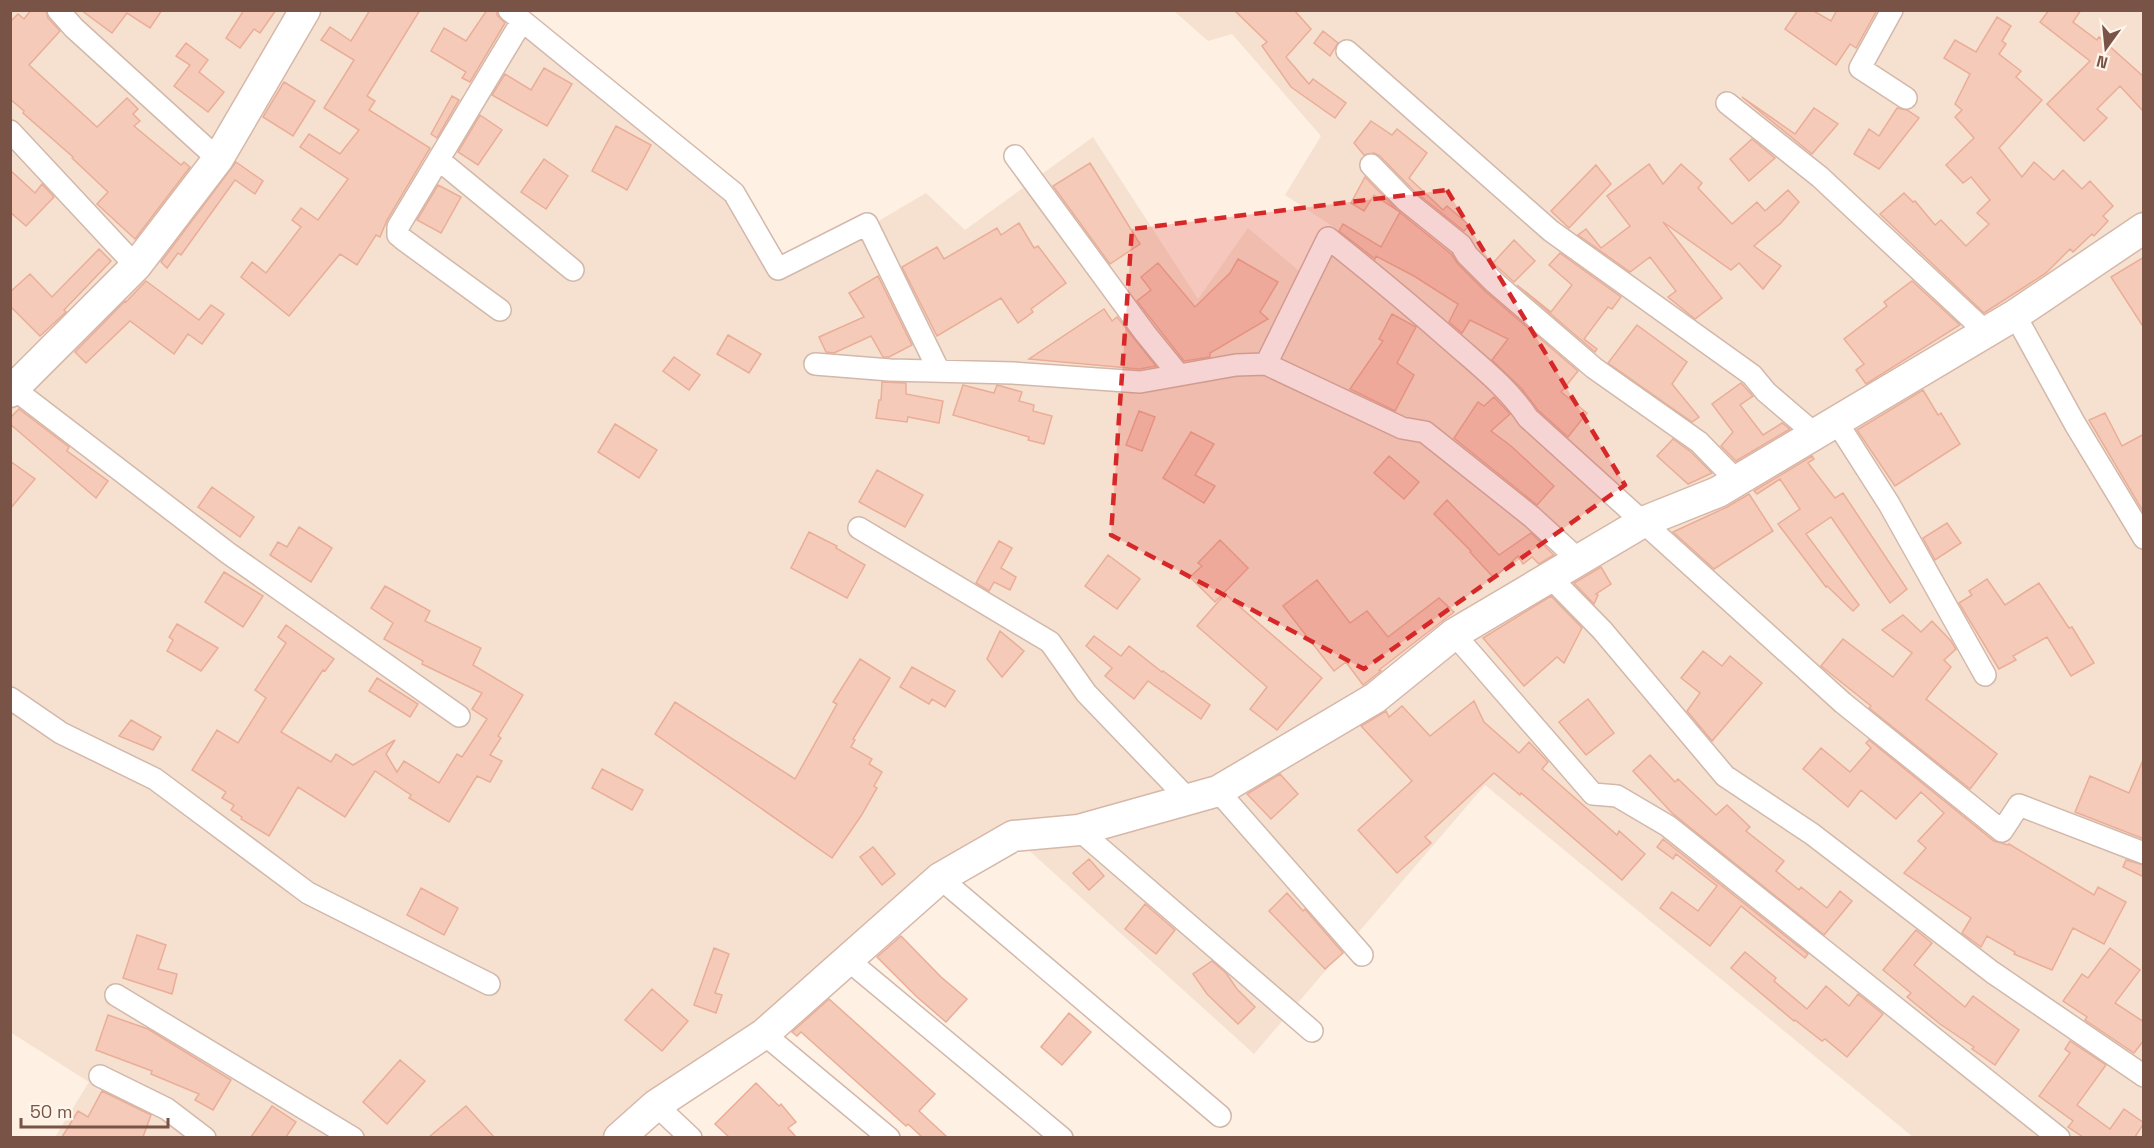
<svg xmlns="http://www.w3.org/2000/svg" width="2154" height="1148" font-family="'Space Grotesk',sans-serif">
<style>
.residential{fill:#f6e1d0}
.building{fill:#f6cab8;stroke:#eaad97;stroke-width:1.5}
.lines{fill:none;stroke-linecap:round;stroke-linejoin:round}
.street-casing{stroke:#d2b8aa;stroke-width:24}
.secondary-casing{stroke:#d6b7a8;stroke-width:33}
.street{stroke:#fff;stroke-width:21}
.secondary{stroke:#fff;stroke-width:30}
.marked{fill:#d62828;fill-opacity:0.2;stroke:#d62828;stroke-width:4.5;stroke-dasharray:12 8;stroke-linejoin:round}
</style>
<rect width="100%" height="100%" fill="#fef0e3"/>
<path class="residential" d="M10,11H512L729,183L785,276L926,193L965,230L1093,137L1198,299L1248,228L1310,280L1335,228L1285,195L1321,136L1232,34L1208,41L1174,11H2143V1137H1913L1485,785L1254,1054L1013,836L619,1137H55L89,1082L10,1032Z"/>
<path class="building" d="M31,10H46L48,18L60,31L29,65L97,127L127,98L138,109L133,114L140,121L134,126L181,165L184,162L190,167L135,239L97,204L108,192L72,158L73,157L23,113L24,111L10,99V22L18,14L24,19Z
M81,10H162L150,28L127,13L112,33Z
M244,10H276L260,33L254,29L240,48L226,38Z
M370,10H420L367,96L375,101L369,110L430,148L387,220L380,237L376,235L357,265L340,254L289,316L241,277L252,262L266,273L301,227L292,220L301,208L318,220L348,179L300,147L309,134L340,154L359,130L324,108L354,60L321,40L330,27L351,41Z
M487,10H497V15L505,23L470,82L462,78L466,72L431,51L444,28L466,41Z
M1234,10H1294L1311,29L1286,57L1309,84L1313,79L1346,103L1335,118L1291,87L1262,46L1267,42Z
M1798,10H1812L1831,21L1837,10H1877L1856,48L1850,44L1836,65L1785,29Z
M2049,10H2081L2073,22L2097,40L2099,37L2144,77V112L2120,86L2097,109L2107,118L2084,141L2047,104L2090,61L2040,22Z
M1997,17L2011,26L2002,41L2006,44L1999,54L2021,71L2016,77L2042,100L1999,148L2022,177L2034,162L2054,180L2063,170L2082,189L2090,181L2113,206L2103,216L2108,221L2094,236L2092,234L2073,252L2070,249L2046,273L1984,313L1880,214L1904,193L1913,202L1915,201L1935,225L1941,220L1966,246L1989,224L1977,213L1990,200L1971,177L1963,183L1946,165L1974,138L1955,117L1962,110L1955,104L1970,74L1944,58L1955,40L1976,52Z
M1323,31L1338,43L1330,56L1314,43Z
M186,43L208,60L199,72L224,92L208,112L174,86L190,65L176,56Z
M544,68L572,84L547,126L492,95L505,74L531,90Z
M284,82L315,101L293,136L263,117Z
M452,96L459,100L437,138L431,134Z
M1742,97L1795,134L1814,108L1838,124L1812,154Z
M1897,108L1907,110L1919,118L1879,169L1854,154L1869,129L1879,136Z
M480,115L502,130L478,165L458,152Z
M1371,121L1392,135L1397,129L1427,153L1409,178L1443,210L1447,206L1469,225L1464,231L1414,191L1380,156L1374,153L1364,155L1354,143Z
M616,126L651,145L627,190L592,171Z
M1752,139L1775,158L1749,181L1730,159Z
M544,159L568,176L546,209L521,192Z
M236,162L263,181L255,194L235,180L181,255L178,253L167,268L161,262Z
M1090,163L1140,244L1110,264L1053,186Z
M1649,164L1663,184L1681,164L1702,183L1698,188L1732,224L1757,202L1765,211L1788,190L1799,202L1781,223L1754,246L1781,266L1763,289L1739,263L1731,270L1663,222L1722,298L1695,319L1668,297L1676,291L1650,257L1630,272L1578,235L1586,229L1601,248L1630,226L1607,196Z
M1596,165L1611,184L1569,228L1551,211Z
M10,170L35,193L42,184L54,197L26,226L10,212Z
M1365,177L1397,210L1451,254L1458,264L1486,292L1578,371L1561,392L1587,413L1568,437L1538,410L1522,389L1492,360L1508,339L1470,320L1462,333L1449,322L1458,304L1414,276L1376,256L1375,259L1339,231L1343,224L1381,247L1400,212L1374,195L1364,211L1351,203Z
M438,185L461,197L441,233L417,220Z
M1019,223L1034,248L1038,246L1066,283L1031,309L1033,312L1018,323L1001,298L937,336L902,267L937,247L944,259L997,228L1001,235Z
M1514,240L1535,261L1514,282L1493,263Z
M99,249L111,261L64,310L66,312L40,336L10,306V292L30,274L52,297Z
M1560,253L1621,297L1612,309L1608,307L1584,339L1597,349L1595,352L1517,285L1551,312L1572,285L1549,265Z
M2144,257V328L2111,277Z
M1238,259L1278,282L1260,312L1268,319L1210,353V357L1184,361L1137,301L1151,290L1141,277L1158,263L1195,307L1230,273Z
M878,276L912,345L889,357H883L871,336L834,353L826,352L819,337L864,317L849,293Z
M146,281L199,320L211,305L224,314L202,344L188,334L174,354L130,321L86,363L75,352L125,301L126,302Z
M1912,281L1960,325L1866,384L1856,370L1864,364L1844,339L1887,306L1884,302Z
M1104,309L1112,321L1117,317L1156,366L1139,369L1029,359Z
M1392,314L1416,327L1397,363L1414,375L1395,411L1350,389L1383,341L1379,339Z
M1637,325L1687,362L1672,384L1699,417L1692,422L1608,363Z
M728,335L761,354L749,373L717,354Z
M674,357L700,375L689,390L663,371Z
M882,382L906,383V394L943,401L939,423L908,417L907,422L876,418L879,400H881Z
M1741,383L1753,396L1740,405L1763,435L1782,423L1790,429L1736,461L1721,446L1733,432L1712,404Z
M963,385L994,393L997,385L1022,392L1019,401L1034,405L1033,411L1052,416L1044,444L1028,440L1029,437L953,415Z
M1923,390L1938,415L1941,413L1960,444L1895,486L1857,430Z
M1494,397L1510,414L1491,431L1511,446L1554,486L1537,505L1454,438L1478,402L1484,406Z
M19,409L69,447L67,451L108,481L96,498L10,424V418Z
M1139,411L1155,417L1142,451L1126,445Z
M2105,413L2122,446L2144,434V513L2089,420Z
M615,424L657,450L639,478L598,452Z
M1191,432L1214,444L1195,475L1215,486L1204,503L1163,478Z
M1673,439L1691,452L1712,473L1688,484L1657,456Z
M1389,456L1419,482L1404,499L1374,473Z
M1812,456L1814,459L1808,463L1835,498L1843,493L1907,589L1890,603L1831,517L1806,534L1859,605L1853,611L1827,586L1826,587L1778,524L1800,509L1780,479L1757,494L1754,491Z
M10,461L35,479L10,509Z
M877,470L923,495L905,527L859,502Z
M212,487L254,517L240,537L198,507Z
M1749,494L1773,531L1714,569L1673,532L1727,507Z
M1447,500L1499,555L1531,533L1554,555L1539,564L1532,557L1523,564L1518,556L1494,578L1470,552L1471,551L1434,514Z
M1947,523L1961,543L1935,560L1923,538Z
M299,527L332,548L311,582L270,555L278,542L287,547Z
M809,532L837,546L836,548L865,565L847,598L791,568Z
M1220,540L1248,568L1215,602L1190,577L1202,566L1198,563Z
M999,541L1012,548L1001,568L1016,577L1010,590L994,582L989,591L976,583Z
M1108,555L1140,579L1117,609L1085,586Z
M1601,567L1611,584L1596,594L1598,595L1594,604L1574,583Z
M224,572L263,596L243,627L205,602Z
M1987,579L2005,605L2039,583L2069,628L2072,627L2094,663L2071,676L2047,637L2013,656L2016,660L1999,669L1959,603L1972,595L1969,591Z
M1317,580L1350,623L1367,611L1388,637L1439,598L1454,612L1379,670L1381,671L1363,685L1346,662L1334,671L1283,606Z
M385,586L430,611L425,621L481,648L473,665L523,695L498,736L501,738L490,755L502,761L490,782L477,776L449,822L409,798L411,795L375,771L345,817L298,787L269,836L241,819L242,817L231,810L234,805L222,798L226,792L192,770L217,730L238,743L266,698L255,690L286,643L278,637L286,625L334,659L325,671L323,670L281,732L331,762L336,754L353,765L395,740L386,754L397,772L404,761L439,783L457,754L462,757L487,719L472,709L482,693L422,664L423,661L384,639L393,623L371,608Z
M1225,594L1322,678L1277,730L1250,709L1267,687L1197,626Z
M1551,596L1582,628L1564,663L1557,657L1524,686L1483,638Z
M1903,615L1921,632L1932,621L1951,641L1956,649L1944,660L1951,667L1926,699L1997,754L1970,789L1869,708L1871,706L1821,666L1843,639L1893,677L1912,653L1882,630Z
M177,624L218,648L201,671L167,651L173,640L169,637Z
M1000,631L1024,651L1002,677L987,659Z
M1094,636L1121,656L1129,646L1162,672L1163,671L1210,705L1201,719L1148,681L1134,699L1105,676L1112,668L1086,646Z
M1703,651L1722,666L1730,656L1762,683L1712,741L1687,711L1700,693L1681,678Z
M860,659L890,678L853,739L855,740L851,747L872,759L869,764L882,772L874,786L877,788L861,816L832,858L655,734L675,702L795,779L837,704L833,702Z
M912,667L955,691L945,707L932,699L929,704L900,687Z
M377,678L418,704L410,717L369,691Z
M1588,699L1614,733L1586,755L1559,722Z
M1474,701L1484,722L1519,753L1529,742L1548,762L1542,769L1617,835L1619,831L1645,854L1622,880L1521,793L1520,795L1494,773L1425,837L1431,843L1397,873L1358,830L1412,781L1361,726L1386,711L1389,717L1402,706L1430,736Z
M131,720L161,737L153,750L119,736Z
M1869,740L1994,841L2008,845L2009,844L2094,895L2098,887L2126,902L2104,944L2073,928L2052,970L2014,954L2015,952L1987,936L1981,947L1962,933L1971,918L1904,873L1926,848L1918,841L1944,813L1921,792L1896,819L1861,790L1848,807L1803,769L1821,748L1850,772L1871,748L1866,743Z
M1650,755L1675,782L1678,779L1716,815L1727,805L1750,827L1746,831L1784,861L1776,871L1799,890L1801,887L1827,908L1840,891L1852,901L1824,935L1672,813L1633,771Z
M2143,760L2144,839L2075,812L2090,776L2129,793Z
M602,769L643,790L632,810L592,788Z
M1280,774L1298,794L1271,819L1247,794Z
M1663,839L1808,954L1805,958L1741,906L1710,946L1660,908L1672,892L1698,911L1717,886L1676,854L1673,859L1657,847Z
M873,847L895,874L882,885L860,857Z
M1089,859L1104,876L1089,890L1073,873Z
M2126,860L2144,865V877L2123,867Z
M421,888L458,908L444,935L407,915Z
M1287,893L1303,911L1305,909L1343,953L1325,969L1269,911Z
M1145,904L1175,930L1156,954L1125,929Z
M1916,930L1932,943L1914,965L1965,1007L1973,996L2019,1030L1995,1065L1972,1049L1974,1047L1940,1024L1907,997L1911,993L1883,970Z
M137,935L166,945L158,969L177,974L172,994L123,978Z
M901,936L941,977L967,999L946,1022L917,997L877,957Z
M714,948L729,954L715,993L722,995L716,1013L694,1005Z
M2110,948L2140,970L2115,1003L2144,1022V1040L2134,1053L2085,1020L2087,1017L2063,1001L2082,974L2088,978Z
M1745,952L1776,978L1774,981L1807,1009L1826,986L1849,1006L1858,994L1883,1014L1847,1057L1825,1039L1822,1041L1795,1020L1794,1021L1731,968Z
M1212,961L1226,973L1237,989L1255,1007L1238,1024L1207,994L1193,974Z
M652,989L688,1021L662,1051L625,1020Z
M829,999L935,1094L919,1111L947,1137H922L908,1124L906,1126L801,1032L797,1036L792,1032Z
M1069,1013L1091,1032L1062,1065L1041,1047Z
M108,1015L148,1029L231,1080L213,1110L195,1100L199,1094L151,1074L152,1071L96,1050Z
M2070,1041L2106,1065L2077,1105L2110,1129L2124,1109L2144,1123L2135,1137H2083L2068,1127L2073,1121L2039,1096L2070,1053L2065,1049Z
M400,1060L425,1081L387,1124L363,1102Z
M756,1083L779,1106L781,1104L796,1122L788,1128L796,1137H729L715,1124Z
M102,1091L151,1115L143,1137H62L78,1111L88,1117Z
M272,1106L296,1122L286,1137H251Z
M466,1106L494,1137H429Z"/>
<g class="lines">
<defs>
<path id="street" d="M58,10L74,28L218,159
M509,10L734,193L778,269L867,224L939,371
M1892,10L1860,68L1906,98
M1347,51L1551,231L1752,375L1766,392L1815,434
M1727,103L1820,177L1986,332
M10,131L136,266
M1015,156L1145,333L1179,375
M439,160L573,270
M1371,165L1405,200L1461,245L1467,255L1494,282L1594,368L1699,442L1737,481
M500,310L404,240L398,235V227L522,21
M2015,315L2075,424L2144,538
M815,364L890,370L1013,373L1140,382L1236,365L1266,364L1402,428L1425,432L1532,517L1579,560
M1266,364L1328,238C1372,273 1414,308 1456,345C1481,367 1510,390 1528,418L1843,703L2002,831L2019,805L2144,853
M14,389L228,553L459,716
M1836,421L1889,504L1985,675
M859,528L1050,642L1086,693L1188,799
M1550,577L1602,630L1725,776L1812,834L1992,972L2144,1076
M1454,634L1593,794L1617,796L1668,826L2059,1138
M10,698L61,733L155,779L308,893L489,984
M1218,791L1362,955
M1079,830L1312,1031
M940,878L1220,1116
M848,960L1062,1138
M116,995L353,1138
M764,1034L889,1138
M100,1076L167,1109L205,1138
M656,1105L691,1138"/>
<path id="secondary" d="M10,392L136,266L218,159L305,10
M619,1138L656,1105L764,1034L940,878L1013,836L1079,830L1218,791L1375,698L1454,634L1643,522L1718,492L2015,315L2144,228"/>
</defs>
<use href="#street" class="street-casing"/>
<use href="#secondary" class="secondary-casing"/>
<use href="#street" class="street"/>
<use href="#secondary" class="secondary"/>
</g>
<path class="marked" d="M1447,190L1625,485L1364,669L1111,535L1132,229Z"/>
<rect width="2154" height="1148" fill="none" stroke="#785346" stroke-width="24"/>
<g transform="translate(2106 48) rotate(195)" stroke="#fff5eb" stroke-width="4.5" paint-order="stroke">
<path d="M0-4.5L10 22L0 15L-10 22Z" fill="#785346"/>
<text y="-9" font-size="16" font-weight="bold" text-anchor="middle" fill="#785346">N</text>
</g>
<path d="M21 1118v9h147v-9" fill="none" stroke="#785346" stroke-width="3"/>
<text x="30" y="1118" font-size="18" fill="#785346" stroke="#fff5eb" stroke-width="4.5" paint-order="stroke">50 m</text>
</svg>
